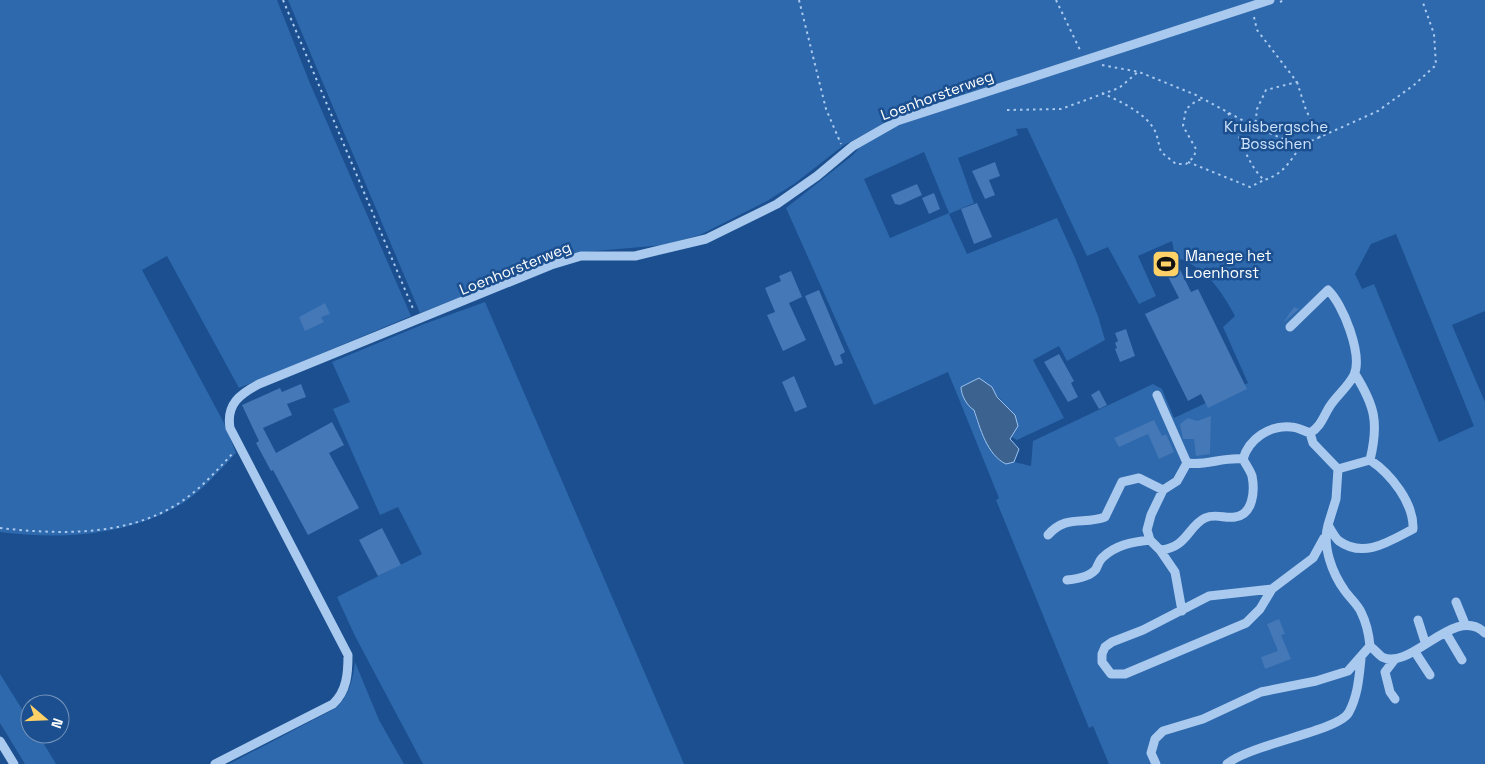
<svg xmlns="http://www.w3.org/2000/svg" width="1485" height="764" font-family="'Space Grotesk',sans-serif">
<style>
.green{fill:#2e69ad;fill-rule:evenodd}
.water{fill:#3c6290;stroke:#9cc4f0}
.building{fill:#4478b7}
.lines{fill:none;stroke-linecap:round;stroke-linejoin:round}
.path{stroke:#a9c9ee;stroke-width:2;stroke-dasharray:2.5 4;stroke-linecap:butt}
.minor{stroke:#a9c9ee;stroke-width:9}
.labels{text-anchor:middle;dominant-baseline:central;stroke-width:5;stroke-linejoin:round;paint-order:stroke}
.street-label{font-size:15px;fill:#fff;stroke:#1b4f8f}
.park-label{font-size:15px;fill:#cfe3fa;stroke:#1b4f8f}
.poi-label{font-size:15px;fill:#fff;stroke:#1b4f8f;text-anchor:start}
</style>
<rect width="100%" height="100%" fill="#1b4f8f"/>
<path class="green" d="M0,0H277L309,81L411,316L239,388L167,256L142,270L224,423L236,453C220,470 203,490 183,503C129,536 61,540 0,532Z
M288,0H1485V311L1452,325L1485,402V764H1109L1093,726L1089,728L996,500L999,498L948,372L874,405L786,208L853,155L876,128L844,145L794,184L767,201L700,235L664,245L584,252L559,258L420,313ZM1027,128L1087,256L1108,247L1139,304L1156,296L1138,256L1172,241L1175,257C1205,267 1220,288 1235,316L1223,327L1248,383L1174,418L1162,389L1153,384L1033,441L1031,466L1014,462L1006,464L977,422L974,409L967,403L961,387L979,378C992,387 999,400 1011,410L1010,436L1017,440L1064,418L1033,360L1059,346L1067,361L1105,340L1098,316L1075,258L1057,218L967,254L949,214L974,203L958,158L1018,135L1016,129ZM924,152L949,213L890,238L864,179ZM1396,234L1474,426L1439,442L1374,284L1362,289L1355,274L1371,244Z
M485,302L684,764H423L355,636L337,597L422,554L398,507L380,515L333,409L350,402L332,362L424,324Z
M355,662L379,720L404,764H229L336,708C349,696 353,679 355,662Z
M0,674L30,722V734H38L56,764H25L0,723Z"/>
<path class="water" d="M979,378L992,387L997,397L1015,415L1018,426L1010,439L1019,449L1014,462L1006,464C987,455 980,428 974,410C967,406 961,395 961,387Z"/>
<path class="building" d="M995,162L1000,176L989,180L995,195L985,199L972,171Z
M917,184L922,195L900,205L895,204L891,195Z
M934,193L940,209L929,214L922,198Z
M977,203L992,237L974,244L961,209Z
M1173,255L1191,292L1198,289L1247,389L1208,408L1201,394L1188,401L1145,314L1179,298L1160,261Z
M791,271L802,297L789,303L806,340L783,351L767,315L775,312L765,288L781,281L779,276Z
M819,290L845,352L840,355L843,363L835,366L805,296Z
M325,303L330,314L321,317L324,322L305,331L299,317Z
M1294,307L1299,309L1283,323Z
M1126,329L1135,356L1120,362L1115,349L1117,348L1115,343L1118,341L1115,333Z
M1059,354L1074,381L1071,383L1078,397L1068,402L1044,362Z
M794,376L807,407L795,412L782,382Z
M301,384L306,397L287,404L292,415L263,428L276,453L332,422L344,445L329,453L359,508L308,535L273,470L271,471L256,443L259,441L242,405L280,388L282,392Z
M1099,390L1107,405L1099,409L1091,395Z
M1211,416L1210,454L1196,456L1194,439H1183L1180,424L1188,418L1197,421Z
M1154,420L1162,436L1166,434L1174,452L1159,459L1148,434L1119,447L1114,438Z
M382,528L401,565L378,576L359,540Z
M1279,619L1285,634L1281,635L1291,659L1265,669L1261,657L1278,651L1267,624Z"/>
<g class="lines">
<path class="path" d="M283,0L414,311
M799,0L826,109L841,144
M1056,0L1081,52
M1280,2L1284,0
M1254,17L1257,30L1297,82L1266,90L1257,109L1255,127
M1102,65L1139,72L1154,78L1196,95L1255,127L1300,146L1378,111L1414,85L1436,65L1434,34L1422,0
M1297,82L1306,110L1320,138
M1102,93C1121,102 1147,113 1156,133C1158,139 1159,146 1161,152L1176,164H1186L1194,157L1196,149L1183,126L1186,109L1196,101L1203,99
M1007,110L1061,109L1119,88L1138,72
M1228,113C1240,135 1246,163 1264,180C1282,175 1290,162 1300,147
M1188,162L1250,187L1264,180
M0,528C62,535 136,537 189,496C205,484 219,468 233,453"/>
<path class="minor" d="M1355,374C1375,406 1379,423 1370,460
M1157,395L1187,463L1177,481L1163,490L1151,515L1147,530L1150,540L1160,550C1187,548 1188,526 1205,518C1216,513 1225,519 1235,517C1253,515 1255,491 1252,476C1250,470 1246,465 1243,459C1249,439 1269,425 1291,427C1297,427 1304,431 1310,433C1321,427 1324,415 1330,406C1337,395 1348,387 1354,375C1363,355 1343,304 1328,290L1290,327
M1310,433L1313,443L1338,469
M1370,460C1391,474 1414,503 1413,529C1390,541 1364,559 1339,541C1335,538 1331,530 1328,525L1336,499L1338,469Z
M1187,463C1206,466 1222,457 1243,459
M1048,535C1066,514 1084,525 1105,517L1122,482L1139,478L1163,490
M1160,550L1175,572L1182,611
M1067,580C1077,579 1090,577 1096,569C1098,565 1099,561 1102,558C1115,545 1132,542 1150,540
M1272,589L1209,596L1143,630L1112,642L1105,647L1102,654V662L1111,674H1125L1246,623L1260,609L1272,589L1313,558L1324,538
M1456,602L1465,624
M1418,620L1425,642
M1446,633L1462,660
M1370,646C1374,649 1378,654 1382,657C1411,672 1455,603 1485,633
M1415,652L1430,675
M1395,699L1390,692L1385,672L1395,659
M0,741L14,764
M215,764L333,704C347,691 348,673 348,655L230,428C226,404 240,394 259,384L551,265L581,256H635L706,239L777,204L817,176L853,146L897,121L1270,0
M1156,764L1151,753L1155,739L1163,731L1203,719L1261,692L1316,681L1348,671L1370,646C1369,635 1366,622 1361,612C1358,605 1350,598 1345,591C1332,573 1322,546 1328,525
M1227,764C1250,744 1340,731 1349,712C1358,695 1359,677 1361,659"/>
</g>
<defs>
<symbol id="stadium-square" viewBox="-11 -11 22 22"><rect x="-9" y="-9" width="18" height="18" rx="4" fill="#ffd166" stroke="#1b4f8f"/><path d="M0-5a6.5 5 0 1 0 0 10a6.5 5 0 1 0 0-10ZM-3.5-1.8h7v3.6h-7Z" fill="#111"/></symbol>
</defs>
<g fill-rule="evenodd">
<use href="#stadium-square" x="1150" y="248" width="32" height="32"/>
</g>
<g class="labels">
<g class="street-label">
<text transform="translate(937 95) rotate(-20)">Loenhorsterweg</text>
<text transform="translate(515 268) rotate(-22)">Loenhorsterweg</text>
</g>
<g class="park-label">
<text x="1276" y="126">Kruisbergsche<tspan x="1276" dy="17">Bosschen</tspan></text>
</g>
<g class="poi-label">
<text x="1185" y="255">Manege het<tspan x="1185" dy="17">Loenhorst</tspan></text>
</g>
</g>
<g transform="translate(45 719) rotate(109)"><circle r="24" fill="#1b4f8f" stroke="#7695bc"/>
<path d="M0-4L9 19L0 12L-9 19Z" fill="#ffd166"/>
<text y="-8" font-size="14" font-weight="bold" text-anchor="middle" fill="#ffffff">N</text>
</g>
</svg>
